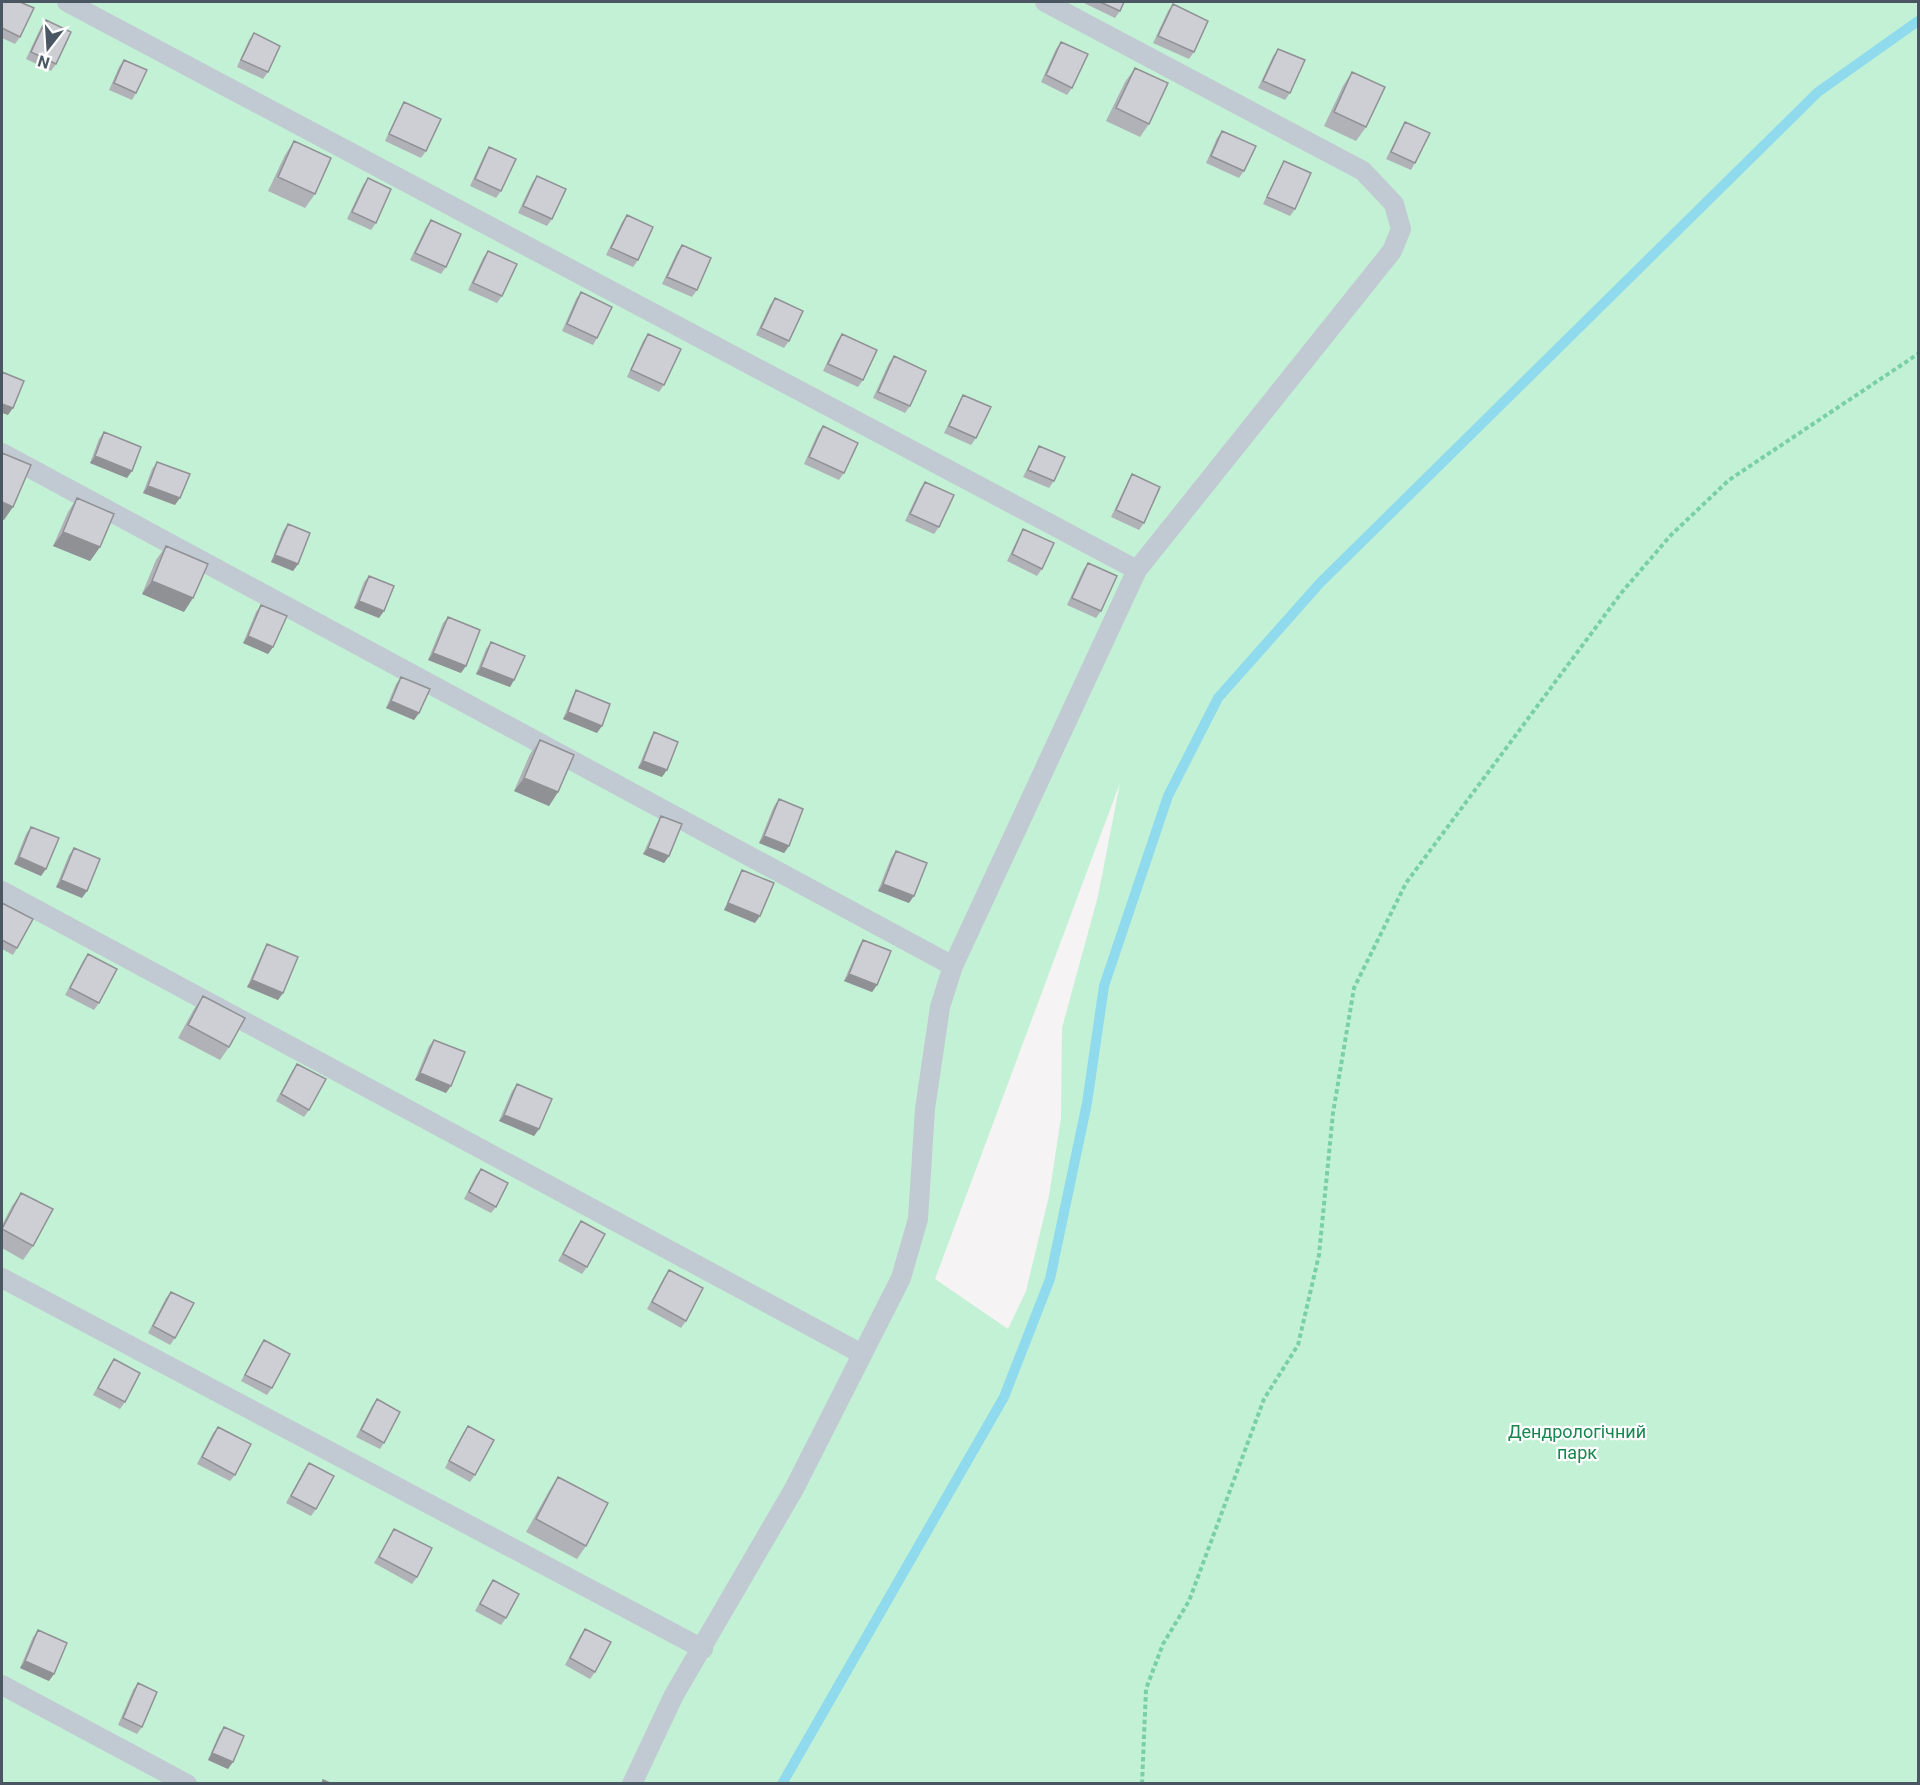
<svg xmlns="http://www.w3.org/2000/svg" width="1920" height="1785" font-family="Roboto,sans-serif">
<style>
.green{fill:#c3f1d5;fill-rule:evenodd}
.lines{fill:none;stroke-linecap:round;stroke-linejoin:round}
.stream{stroke:#90daee;stroke-width:10}
.path{stroke:#7ad0a6;stroke-width:4;stroke-dasharray:4.5 3;stroke-linecap:butt}
.service{stroke:#c1cad2;stroke-width:20}
.wall{fill:#b0b2b7}
.shaded-wall{fill:#909195}
.building{fill:#cdcfd5;stroke:#909195;stroke-width:1.5}
.labels{text-anchor:middle;dominant-baseline:central;stroke-width:4.5;stroke-linejoin:round;paint-order:stroke}
.park-label{font-size:18px;fill:#17864f;stroke:#fff}
</style>
<rect width="100%" height="100%" fill="#f5f3f3"/>
<path class="green" d="M2,2H1918V1783L2,1784ZM1120,783L1098,896L1062,1028L1061,1118L1049,1196L1026,1291L1008,1329L935,1279Z"/>
<g class="lines">
<path class="stream" d="M782,1784L1004,1397L1050,1279L1087,1103L1104,986L1168,796L1218,698L1320,583L1818,92L1918,21"/>
<path class="path" d="M1142,1784L1146,1689L1163,1644L1189,1601L1264,1399L1298,1345L1319,1255L1333,1113L1354,988L1406,883L1622,592L1671,535L1729,480L1918,354"/>
<path class="service" d="M67,2L1137,570
M2,453L953,966
M2,891L862,1354
M2,1278L703,1649
M2,1685L187,1784
M632,1784L674,1695L794,1489L901,1278L918,1219L925,1109L940,1007L953,966L1137,570L1392,251L1401,229L1394,204L1363,171L1045,2"/>
</g>
<path class="wall" d="M2,2L20,37L15,44L2,38Z
M1085,2H1124L1120,11L1115,18L1084,3Z
M1173,4L1194,52L1189,59L1153,43L1168,11Z
M46,20L56,64L51,71L26,59L41,27Z
M254,33L268,72L263,79L237,67L249,40Z
M1061,42L1072,88L1067,95L1041,82L1056,49Z
M1278,49L1290,93L1285,100L1258,88L1273,56Z
M124,60L136,93L132,100L109,90L119,67Z
M1135,68L1149,124L1140,137L1106,121L1125,82Z
M1352,72L1366,127L1356,141L1324,126L1343,86Z
M404,102L426,151L421,158L385,141L400,109Z
M1405,122L1415,163L1411,170L1386,159L1401,129Z
M1222,131L1244,171L1239,178L1206,163L1217,138Z
M294,141L315,194L305,208L268,191L285,155Z
M489,147L501,191L496,198L470,186L485,153Z
M1284,161L1295,209L1290,216L1263,204L1280,168Z
M537,176L552,219L547,226L518,213L532,183Z
M368,178L376,223L371,230L347,219L363,185Z
M627,215L638,260L633,267L606,255L622,222Z
M431,220L446,267L441,274L410,260L426,227Z
M682,245L697,290L692,297L662,284L677,252Z
M488,251L502,296L497,303L468,290L483,258Z
M581,292L597,338L593,345L562,331L576,299Z
M775,298L789,341L784,348L756,335L770,305Z
M648,334L664,385L659,392L627,377L643,341Z
M842,334L863,380L858,387L823,371L837,341Z
M894,356L910,406L905,413L873,398L889,363Z
M963,395L976,438L971,445L944,433L959,402Z
M823,426L844,473L839,480L804,464L818,433Z
M104,432L127,478L90,463L99,439Z
M1039,446L1054,481L1049,488L1023,477L1035,453Z
M157,462L175,505L143,493L152,469Z
M1132,474L1144,523L1139,530L1111,517L1128,481Z
M925,482L939,527L934,534L905,521L920,489Z
M77,498L100,547L90,561L53,546L68,512Z
M288,524L298,564L293,571L271,562L283,531Z
M1023,529L1042,569L1037,576L1007,561L1019,536Z
M166,546L184,612L142,594L156,560Z
M1088,563L1101,611L1096,618L1067,605L1083,570Z
M369,576L379,618L354,608L364,582Z
M261,605L273,647L268,654L243,643L256,612Z
M448,617L461,673L428,660L443,623Z
M491,642L514,680L510,687L476,674L486,649Z
M401,677L419,713L414,720L386,708L396,684Z
M576,690L597,733L563,719L572,697Z
M654,732L662,777L638,768L650,739Z
M540,740L558,792L549,806L514,791L530,754Z
M779,799L789,846L784,853L759,843L774,806Z
M661,816L669,856L664,863L643,854L657,823Z
M31,827L41,876L14,864L26,834Z
M74,848L82,898L56,887L69,855Z
M896,851L909,903L878,891L891,858Z
M742,870L755,923L724,910L738,877Z
M2,903L17,948L13,955L2,949Z
M863,940L877,985L872,992L844,981L859,946Z
M267,944L283,993L278,1000L247,987L263,951Z
M88,954L99,1003L94,1010L65,995L83,961Z
M203,996L229,1047L220,1060L178,1038L194,1009Z
M434,1040L446,1093L415,1080L429,1046Z
M297,1064L309,1110L304,1117L276,1101L292,1071Z
M517,1084L539,1129L534,1136L499,1121L512,1091Z
M481,1169L496,1207L491,1213L464,1199L476,1175Z
M21,1193L33,1246L23,1260L2,1248V1225L12,1206Z
M581,1221L587,1267L582,1274L558,1261L576,1228Z
M669,1270L686,1321L681,1328L647,1309L664,1277Z
M171,1292L175,1338L170,1345L148,1333L166,1298Z
M264,1340L272,1388L267,1395L241,1381L259,1347Z
M114,1359L125,1402L120,1409L93,1395L109,1366Z
M377,1399L384,1443L380,1449L356,1437L372,1406Z
M468,1426L475,1475L470,1482L445,1468L463,1433Z
M218,1427L235,1475L230,1481L197,1464L213,1433Z
M309,1463L316,1509L311,1516L286,1503L304,1470Z
M558,1477L586,1546L577,1559L526,1532L549,1491Z
M394,1529L417,1577L412,1584L374,1563Z
M493,1580L506,1618L501,1625L475,1611L488,1587Z
M585,1629L595,1672L590,1679L565,1665L580,1636Z
M38,1630L49,1681L20,1668L33,1637Z
M138,1683L142,1727L137,1734L118,1725L133,1690Z
M224,1727L228,1769L208,1760L219,1734Z"/>
<path class="shaded-wall" d="M2,404L13,408L8,415L2,413Z
M95,456L132,471L127,478L90,463Z
M148,486L180,498L175,505L143,493Z
M2,502L13,507L4,520L2,519Z
M63,532L100,547L90,561L53,546Z
M275,555L298,564L293,571L271,562Z
M152,581L193,598L184,612L142,594Z
M359,601L384,611L379,618L354,608Z
M248,636L273,647L268,654L243,643Z
M433,653L466,666L461,673L428,660Z
M481,667L514,680L510,687L476,674Z
M391,701L419,713L414,720L386,708Z
M568,712L602,726L597,733L563,719Z
M643,761L667,770L662,777L638,768Z
M524,778L558,792L549,806L514,791Z
M764,836L789,846L784,853L759,843Z
M648,848L669,856L664,863L643,854Z
M19,857L46,869L41,876L14,864Z
M61,880L87,891L82,898L56,887Z
M883,884L914,896L909,903L878,891Z
M728,903L760,916L755,923L724,910Z
M849,974L877,985L872,992L844,981Z
M252,980L283,993L278,1000L247,987Z
M420,1073L451,1086L446,1093L415,1080Z
M504,1115L539,1129L534,1136L499,1121Z
M25,1661L54,1674L49,1681L20,1668Z
M212,1753L233,1762L228,1769L208,1760Z"/>
<path class="building" d="M2,2H20L34,8L20,37L2,28Z
M1100,2H1124L1120,11Z
M1173,4L1208,21L1194,52L1158,36Z
M46,20L71,32L56,64L31,52Z
M254,33L280,46L268,72L241,60Z
M1061,42L1088,54L1072,88L1046,75Z
M1278,49L1305,60L1290,93L1263,81Z
M124,60L147,70L136,93L114,83Z
M1135,68L1168,83L1149,124L1116,108Z
M1352,72L1385,87L1366,127L1334,112Z
M404,102L441,119L426,151L389,134Z
M1405,122L1430,133L1415,163L1391,152Z
M1222,131L1256,146L1244,171L1211,156Z
M294,141L331,158L315,194L278,177Z
M489,147L516,159L501,191L475,179Z
M1284,161L1311,173L1295,209L1267,197Z
M537,176L566,189L552,219L523,206Z
M368,178L391,189L376,223L352,212Z
M627,215L653,227L638,260L611,248Z
M431,220L461,234L446,267L415,253Z
M682,245L711,258L697,290L667,277Z
M488,251L517,264L502,296L473,283Z
M581,292L612,307L597,338L567,324Z
M775,298L803,311L789,341L761,328Z
M648,334L681,349L664,385L631,370Z
M842,334L877,350L863,380L828,364Z
M894,356L926,371L910,406L878,392Z
M2,372L24,381L13,408L2,404Z
M963,395L991,407L976,438L949,426Z
M823,426L858,443L844,473L809,457Z
M104,432L141,447L132,471L95,456Z
M1039,446L1065,457L1054,481L1028,470Z
M2,453L31,465L13,507L2,502Z
M157,462L190,474L180,498L148,486Z
M1132,474L1160,487L1144,523L1116,510Z
M925,482L954,495L939,527L910,514Z
M77,498L114,514L100,547L63,532Z
M288,524L310,533L298,564L275,555Z
M1023,529L1054,543L1042,569L1012,554Z
M166,546L208,564L193,598L152,581Z
M1088,563L1117,576L1101,611L1072,598Z
M369,576L394,586L384,611L359,601Z
M261,605L287,616L273,647L248,636Z
M448,617L480,630L466,666L433,653Z
M491,642L525,656L514,680L481,667Z
M401,677L430,689L419,713L391,701Z
M576,690L610,704L602,726L568,712Z
M654,732L678,742L667,770L643,761Z
M540,740L574,755L558,792L524,778Z
M779,799L803,809L789,846L764,836Z
M661,816L682,824L669,856L648,848Z
M31,827L59,838L46,869L19,857Z
M74,848L100,859L87,891L61,880Z
M896,851L927,863L914,896L883,884Z
M742,870L774,883L760,916L728,903Z
M2,903L33,919L17,948L2,940Z
M863,940L891,951L877,985L849,974Z
M267,944L298,957L283,993L252,980Z
M88,954L117,969L99,1003L70,988Z
M203,996L245,1018L229,1047L188,1025Z
M434,1040L465,1052L451,1086L420,1073Z
M297,1064L326,1079L309,1110L281,1094Z
M517,1084L552,1099L539,1129L504,1115Z
M481,1169L508,1183L496,1207L469,1192Z
M21,1193L53,1209L33,1246L2,1229Z
M581,1221L605,1234L587,1267L563,1254Z
M669,1270L703,1288L686,1321L652,1302Z
M171,1292L194,1303L175,1338L153,1326Z
M264,1340L290,1354L272,1388L245,1375Z
M114,1359L140,1373L125,1402L98,1388Z
M377,1399L400,1412L384,1443L361,1430Z
M468,1426L494,1440L475,1475L449,1461Z
M218,1427L251,1444L235,1475L202,1457Z
M309,1463L334,1476L316,1509L291,1496Z
M558,1477L608,1503L586,1546L536,1519Z
M394,1529L432,1548L417,1577L379,1557Z
M493,1580L519,1594L506,1618L480,1604Z
M585,1629L611,1642L595,1672L570,1658Z
M38,1630L67,1643L54,1674L25,1661Z
M138,1683L157,1692L142,1727L123,1718Z
M224,1727L244,1736L233,1762L212,1753Z
M323,1780L332,1784H322Z"/>
<g class="labels">
<g class="park-label">
<text x="1577" y="1431">Дендрологічний<tspan x="1577" dy="21">парк</tspan></text>
</g>
</g>
<rect width="1920" height="1785" fill="none" stroke="#4a5661" stroke-width="6"/>
<g transform="translate(48 48) rotate(197)" stroke="#ffffff" stroke-width="4.5" paint-order="stroke">
<path d="M0-4.5L10 22L0 15L-10 22Z" fill="#4a5661"/>
<text y="-9" font-size="16" font-weight="bold" text-anchor="middle" fill="#4a5661">N</text>
</g>
</svg>
